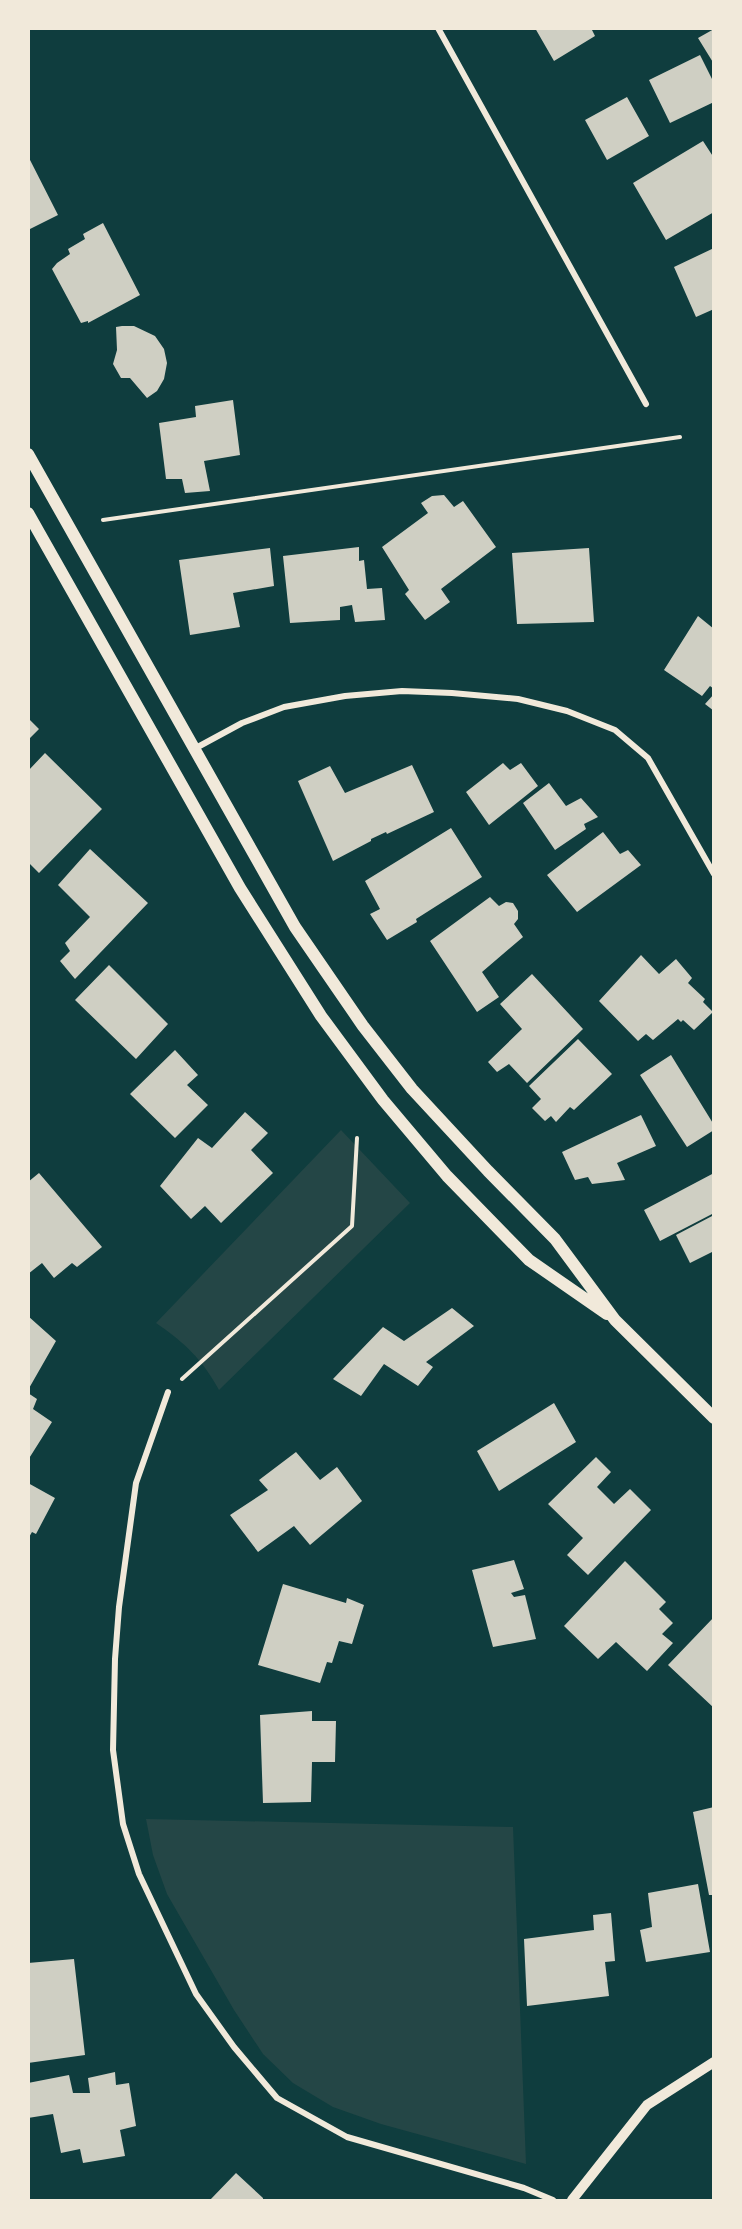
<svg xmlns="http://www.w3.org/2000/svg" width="742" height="2229" font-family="Signika,sans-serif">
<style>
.green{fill:#244646}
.building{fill:#cfcfc3}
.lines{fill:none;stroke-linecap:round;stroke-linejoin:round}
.path{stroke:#f1e9da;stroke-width:4}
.minor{stroke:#f1e9da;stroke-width:6}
.tertiary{stroke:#f1e9da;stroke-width:10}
.secondary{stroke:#f1e9da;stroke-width:12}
</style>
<rect width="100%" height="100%" fill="#0f3d3e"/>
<path class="green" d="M341,1130L410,1203L219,1390C202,1359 185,1343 156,1323Z
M146,1819L513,1827L526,2164L381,2124L333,2107L293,2083L263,2054L234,2010L167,1894L153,1855Z"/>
<path class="building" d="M535,28H591L595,36L554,61Z
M714,29V64L698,38Z
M700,55L714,83V102L670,123L649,80Z
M627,97L649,136L607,160L585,120Z
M703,141L714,158V212L666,240L633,183Z
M28,156L58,215L28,230Z
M103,223L140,295L88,323V321L81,323L52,269L57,263L70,254L68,249L85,239L83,234Z
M714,248V309L696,317L674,267Z
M122,326H134L155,336L164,349L167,363L164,379L157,391L147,398L130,378H121L113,364L117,350L116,327Z
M233,400L240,455L204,461L210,491L185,493L182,479H166L159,423L196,417L195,406Z
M444,495L454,507L463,501L496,547L441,589L450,602L425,620L405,594L409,590L382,547L428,513L421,503L432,496Z
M359,547V561L364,560L367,589L382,588L385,620L355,622L352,605L340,607V620L290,623L283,556Z
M270,548L274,586L233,593L240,627L190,635L179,560Z
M589,548L594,622L517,624L512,553Z
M698,616L714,629V689L710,686L702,696L664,670Z
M714,694V711L705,704Z
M28,718L39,729L28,740Z
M45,753L102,809L39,873L28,862V771Z
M503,763L510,770L521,763L538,786L489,825L466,792Z
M412,765L434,812L387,834L386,832L371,839V841L333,861L298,781L330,766L345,793Z
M549,783L566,806L581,798L598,817L584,824L586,829L555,850L523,803Z
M451,828L482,877L416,919L417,922L387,940L370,914L380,909L365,881Z
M603,832L620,854L628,850L641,865L577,912L547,875Z
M90,849L148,903L75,979L60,961L70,951L65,943L90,917L58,885Z
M490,897L499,906L506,902L513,903L518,911V919L514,924L523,937L482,972L499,997L477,1012L430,941Z
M641,955L659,974L676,959L692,978L688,983L705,999L703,1002L713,1012L694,1030L683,1020L681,1022L678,1019L653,1040L646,1034L638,1041L599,1001Z
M109,965L168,1024L136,1059L75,1000Z
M532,974L583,1029L527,1083L509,1064L497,1072L488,1062L522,1029L500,1004Z
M578,1039L612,1074L574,1110L570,1107L556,1122L551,1116L545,1121L532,1108L541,1099L529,1086Z
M175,1050L198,1075L187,1085L208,1105L175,1138L130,1094Z
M671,1055L714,1125V1130L687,1147L640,1075Z
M245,1112L268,1133L251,1150L273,1173L221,1223L205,1206L191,1219L160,1186L198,1138L212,1148Z
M641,1115L656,1146L617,1163L625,1180L592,1184L588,1177L575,1180L562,1152Z
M39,1173L102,1247L77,1267L72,1263L54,1278L42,1263L28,1274V1182Z
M714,1173V1213L660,1241L644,1210Z
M714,1215V1251L690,1263L676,1235Z
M452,1308L474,1326L426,1362L433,1367L418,1386L384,1364L361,1396L333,1379L383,1327L404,1341Z
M28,1316L56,1341L28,1390Z
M28,1393L37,1399L33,1409L52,1422L28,1460Z
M554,1403L576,1442L499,1491L477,1451Z
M296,1452L320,1480L337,1467L362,1501L310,1545L294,1526L258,1552L230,1515L268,1490L259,1480Z
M596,1457L611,1472L597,1487L614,1504L630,1489L651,1510L588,1575L567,1555L583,1538L548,1504Z
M28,1483L55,1498L36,1534L32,1532L28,1539Z
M514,1560L524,1589L511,1593L514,1597L525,1595L536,1639L493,1647L472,1570Z
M625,1561L666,1602L659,1609L673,1623L662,1634L673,1643L647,1671L616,1642L598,1659L564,1626Z
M283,1584L346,1603L347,1598L364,1605L352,1644L339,1641L332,1663L327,1662L320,1683L258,1665Z
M714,1617V1708L668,1665Z
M312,1711V1721H336L335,1762H312L311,1802L263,1803L260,1715Z
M714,1807V1895H709L693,1812Z
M698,1884L710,1952L646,1962L640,1930L652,1927L648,1893Z
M611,1913L615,1961L605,1962L609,1996L527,2006L524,1939L594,1930L593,1915Z
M74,1959L85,2055L28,2063V1963Z
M115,2072L116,2085L129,2083L136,2126L120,2130L125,2156L83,2163L80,2149L61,2153L53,2114L28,2118V2083L69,2075L73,2093H90L88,2078Z
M236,2173L263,2198V2200H210Z"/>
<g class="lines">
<path class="path" d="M103,520L680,437
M182,1379L352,1226L357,1138"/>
<path class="minor" d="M438,28L646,404
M194,749L242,723L284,707L345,696L402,691L452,693L518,699L567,711L615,730L648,758L714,874
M168,1392L136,1483L119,1607L115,1659L113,1750L123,1824L139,1874L196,1994L234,2047L277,2098L347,2137L524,2188L553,2200"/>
<path class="tertiary" d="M572,2200L647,2105L714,2062"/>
<path class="secondary" d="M28,454L295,927L363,1026L412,1089L488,1171L555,1239L615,1320L714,1418
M28,513L240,888L321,1016L383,1100L447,1176L529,1260L607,1314"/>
</g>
<rect width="742" height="2229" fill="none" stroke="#f1e9da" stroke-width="60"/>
</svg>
